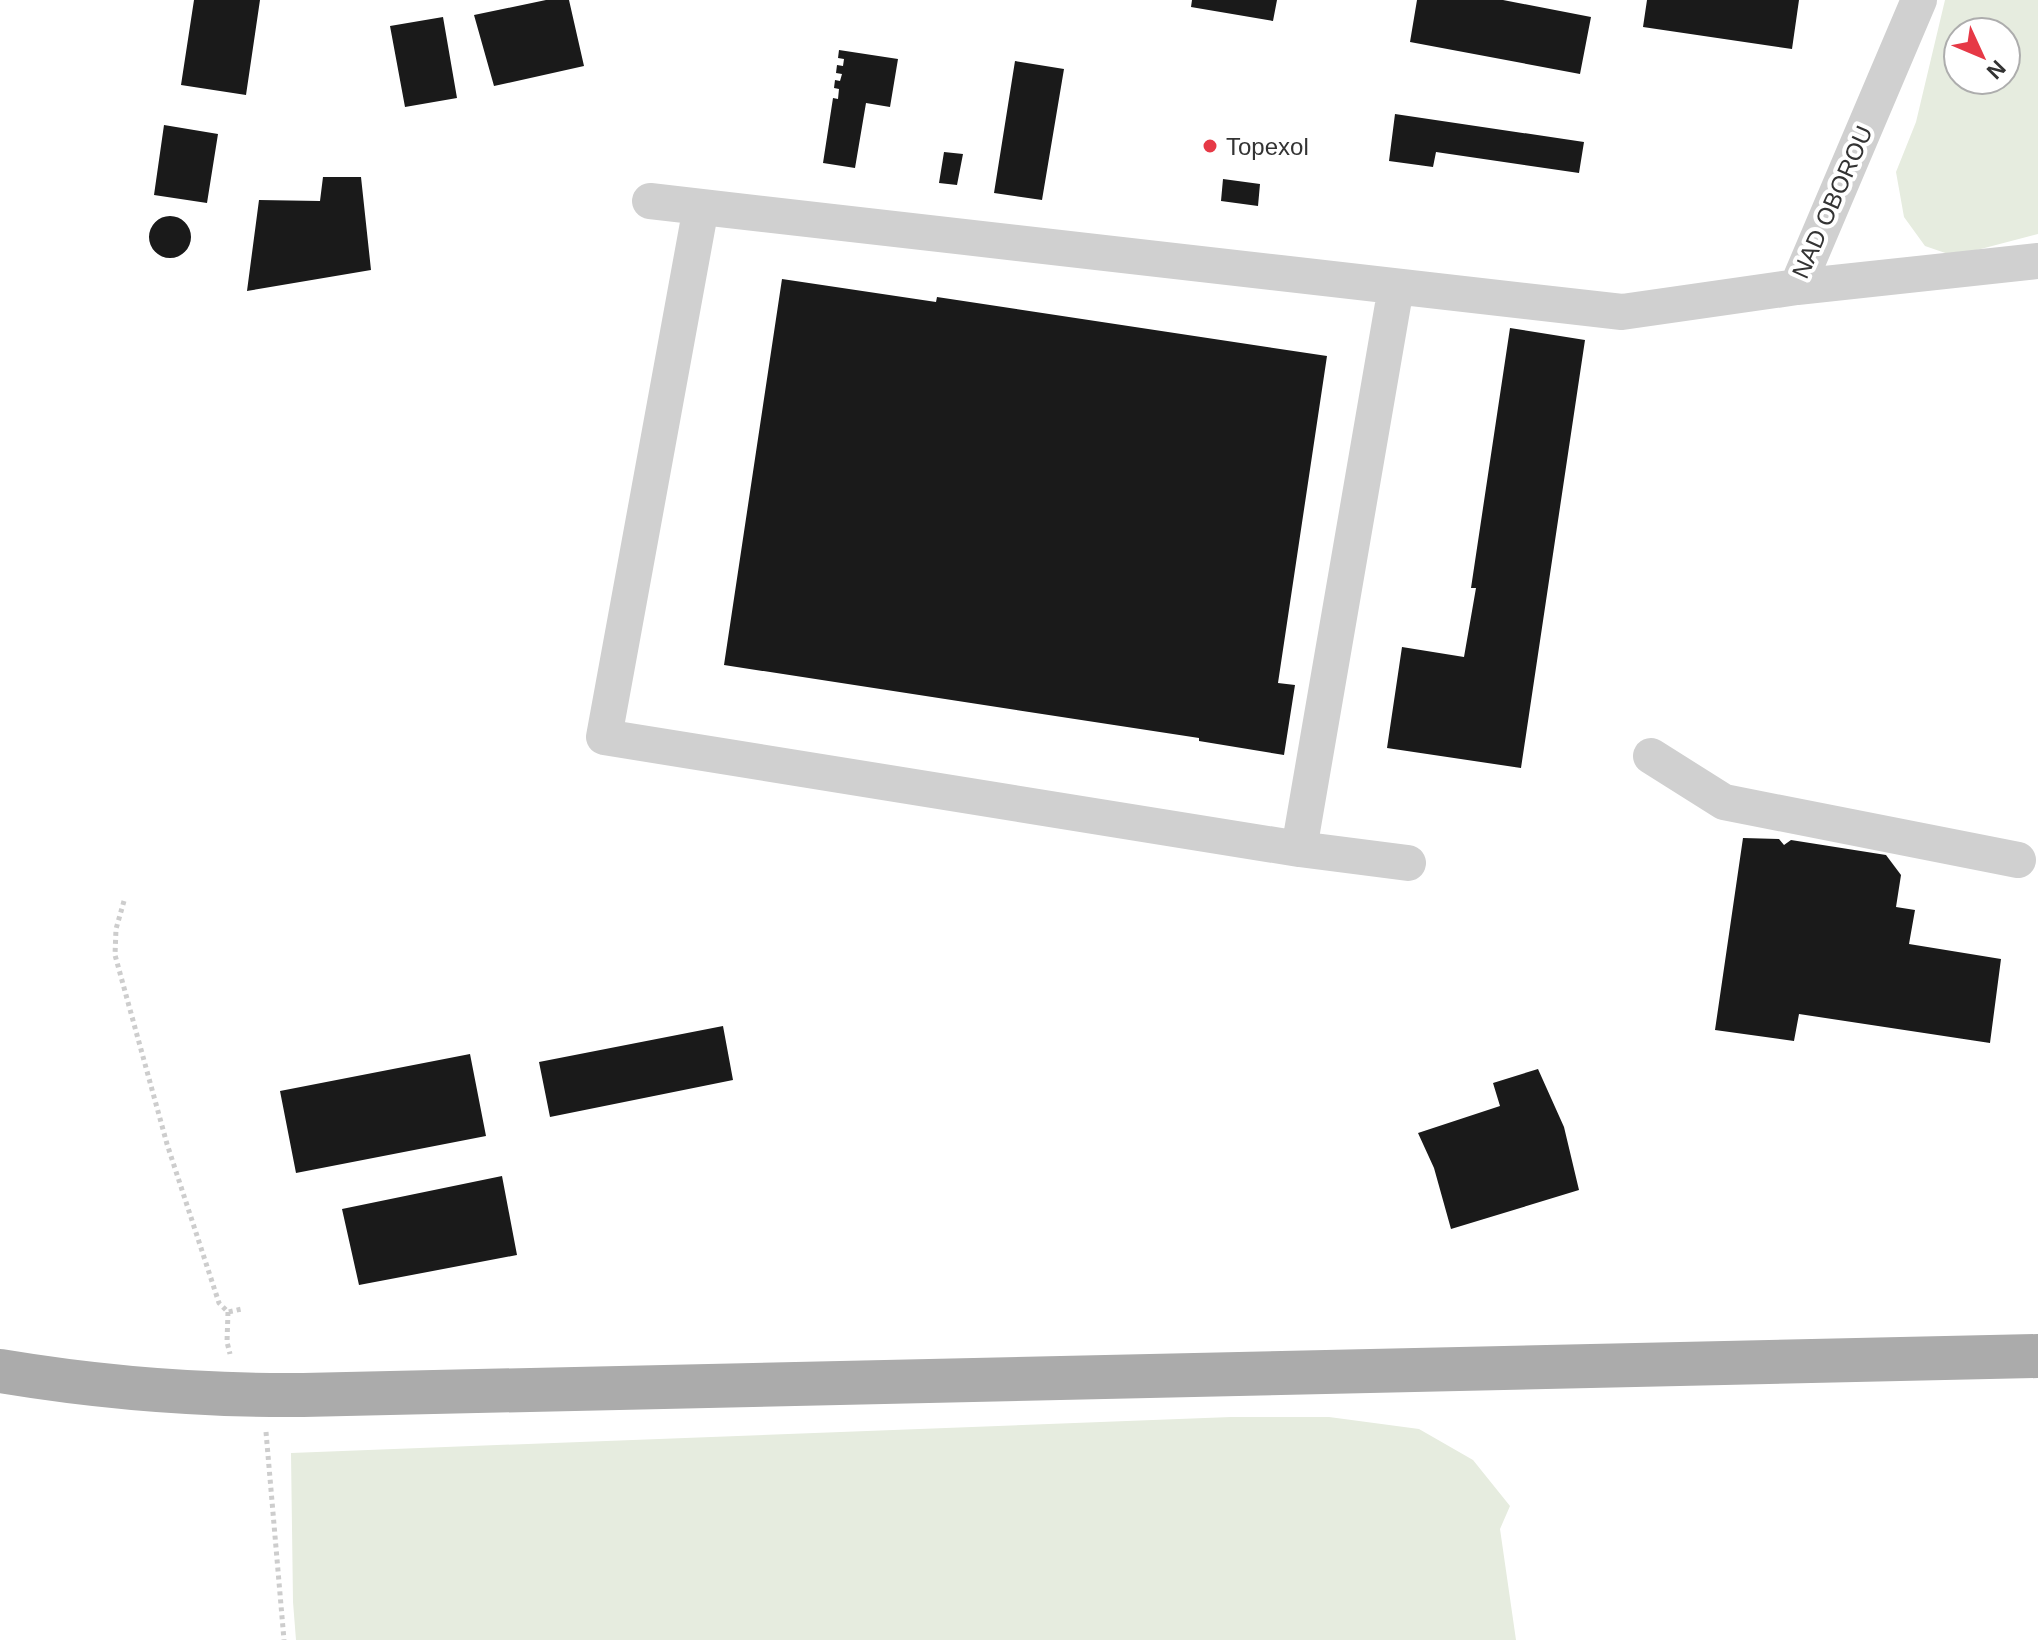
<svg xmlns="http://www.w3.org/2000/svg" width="2038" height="1640" font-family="Helvetica,sans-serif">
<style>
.green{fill:#e6ecdf;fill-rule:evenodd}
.building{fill:#1a1a1a}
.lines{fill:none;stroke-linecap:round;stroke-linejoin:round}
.path{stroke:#cdcdcd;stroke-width:5;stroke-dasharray:4 4;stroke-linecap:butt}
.minor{stroke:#d0d0d0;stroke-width:36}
.major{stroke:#ababab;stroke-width:44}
.poi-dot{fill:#e63946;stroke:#fff;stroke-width:3}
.labels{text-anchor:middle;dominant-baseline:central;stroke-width:8;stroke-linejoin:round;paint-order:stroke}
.poi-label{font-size:24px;fill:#333;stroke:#fff;text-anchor:start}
.street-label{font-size:24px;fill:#333;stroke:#fff}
</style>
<rect width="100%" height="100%" fill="#fff"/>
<path class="green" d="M1945,0H2038V234L1954,256L1925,246L1904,217L1896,172L1916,122ZM1958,32H2006V80H1958Z
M1231,1417H1329L1419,1429L1473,1460L1510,1506L1500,1529L1516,1640H296L293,1602L291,1453Z"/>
<path class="building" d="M194,0H260L246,95L181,85Z
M546,0H569L584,66L494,86L474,15Z
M1192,0H1277L1273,21L1191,7Z
M1417,0H1503L1591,17L1580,74L1410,42Z
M1647,0H1799L1792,49L1643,27Z
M443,17L457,98L405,107L390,26Z
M839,50L898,59L890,107L866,103L855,168L823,163L833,98L838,99L839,89L834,88L835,80L840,81L842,74L836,73L837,65L843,66L844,59L838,58Z
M1015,61L1064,69L1042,200L994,193Z
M1395,114L1584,142L1579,173L1436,152L1433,167L1389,161Z
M164,125L218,134L207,203L154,195Z
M944,152L963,154L957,185L939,183Z
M323,177H361L371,270L247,291L259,200L320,201Z
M1223,179L1260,184L1258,206L1221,201Z
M149 237a21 21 0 1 1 42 0a21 21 0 1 1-42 0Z
M782,279L936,302L937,297L1327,356L1278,683L1295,685L1284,755L1199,741V738L724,665Z
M1510,328L1585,340L1521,768L1387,748L1402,647L1464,657L1476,588H1471Z
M1743,838L1779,839L1784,845L1791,840L1886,855L1901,875L1896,907L1915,910L1909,944L2001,959L1990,1043L1799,1014L1794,1041L1715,1030Z
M723,1026L733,1080L550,1117L539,1062Z
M470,1054L486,1136L296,1173L280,1091Z
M1538,1069L1564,1127L1579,1190L1451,1229L1434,1168L1418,1133L1500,1106L1493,1083Z
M502,1176L517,1255L359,1285L342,1209Z"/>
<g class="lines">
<path class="path" d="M124,901L116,929L115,955L167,1144L219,1303L228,1312L242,1309
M228,1312L227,1342L230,1354
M266,1432L284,1640"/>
<path class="minor" d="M650,201L1622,312L1797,287L1919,0
M701,207L604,737L1299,849L1408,863
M1797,287L2038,261
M1651,756L1724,802L2018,860
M1299,849L1396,287"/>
<path class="major" d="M0,1371C102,1388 199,1396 303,1395L2038,1356"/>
</g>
<circle class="poi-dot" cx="1210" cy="146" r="8"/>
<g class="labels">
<g class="poi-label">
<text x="1226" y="146">Topexol</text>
</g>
<g class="street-label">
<text transform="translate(1832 202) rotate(-66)">NAD OBOROU</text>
</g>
</g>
<g transform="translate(1982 56) rotate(134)"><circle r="38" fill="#ffffff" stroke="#adadad" stroke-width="2"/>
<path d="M0-6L14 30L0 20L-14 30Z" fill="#e63946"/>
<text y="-12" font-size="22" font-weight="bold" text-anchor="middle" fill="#333333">N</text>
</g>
</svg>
